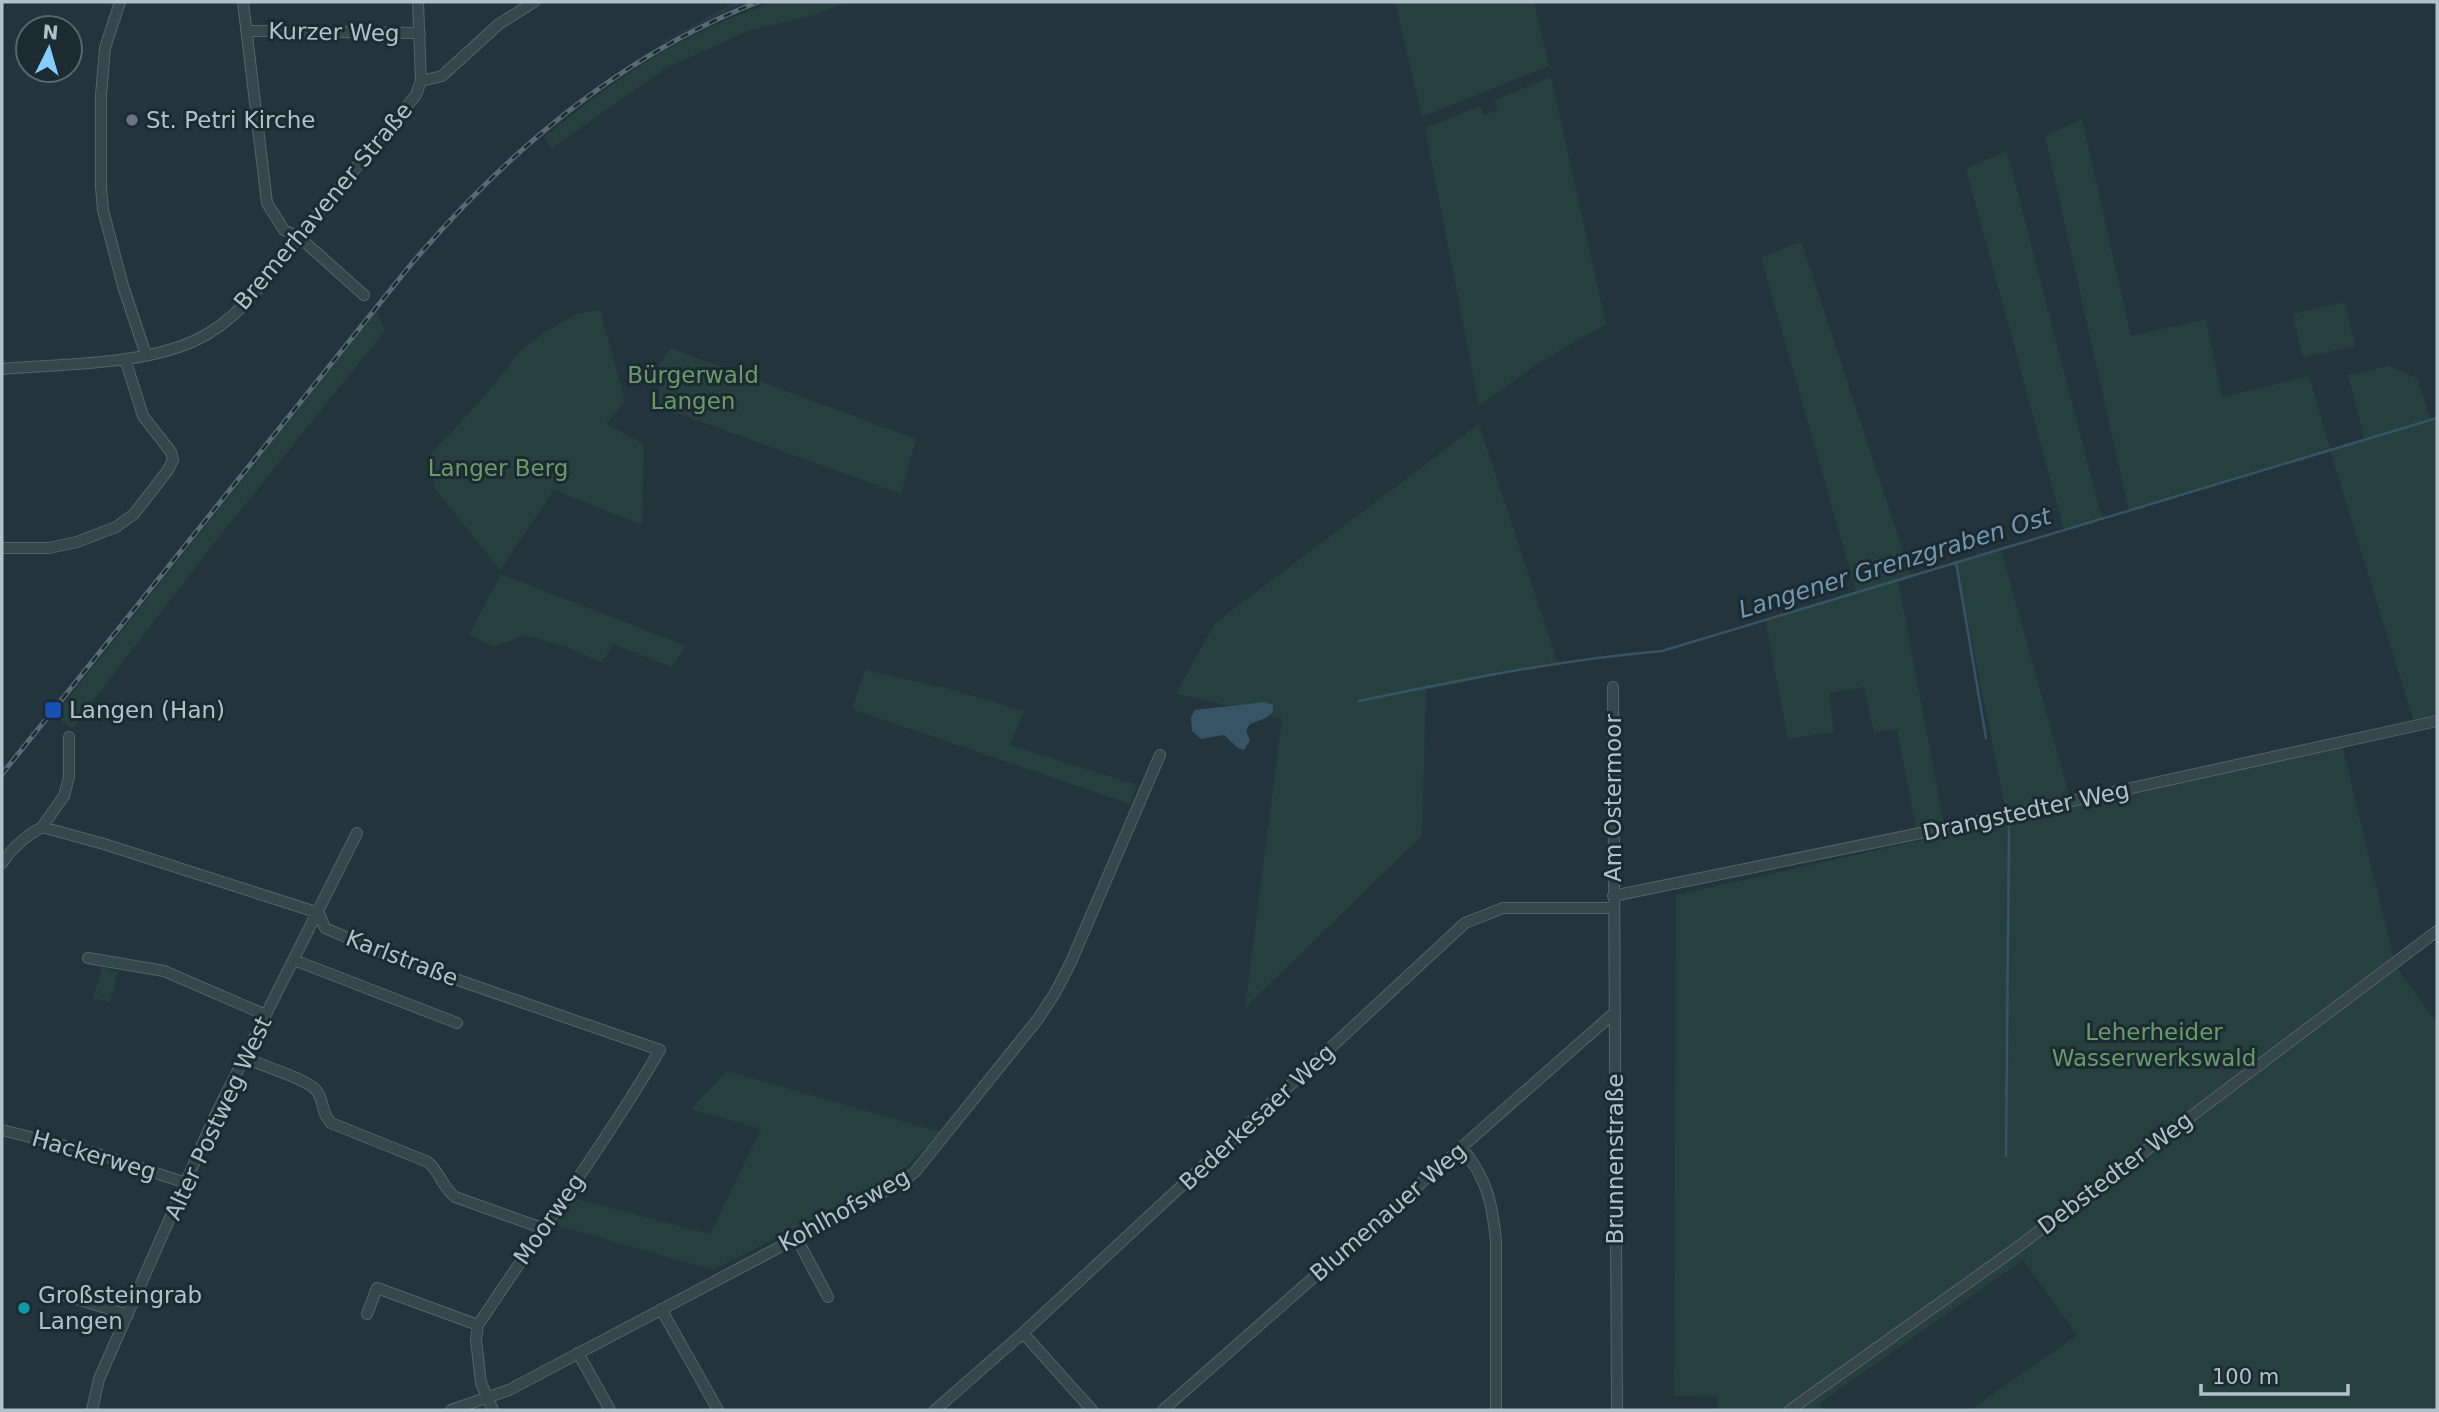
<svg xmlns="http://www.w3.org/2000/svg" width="2439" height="1412" font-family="'DejaVu Sans',sans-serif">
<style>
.green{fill:#26403d}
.water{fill:#365465}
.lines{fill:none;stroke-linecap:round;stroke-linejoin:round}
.stream{stroke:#365465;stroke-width:2.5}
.minor-casing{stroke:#55636b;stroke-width:12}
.minor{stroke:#37454d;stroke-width:10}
.rail-casing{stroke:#586a75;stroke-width:5}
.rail{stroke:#1c2a32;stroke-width:2.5;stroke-dasharray:8;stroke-linecap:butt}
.worship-dot{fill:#6b7280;stroke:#1c2a32;stroke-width:2.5}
.transit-dot{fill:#1a4fb4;stroke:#1c2a32;stroke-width:2.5}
.culture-dot{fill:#0f9aa8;stroke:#1c2a32;stroke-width:2.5}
.labels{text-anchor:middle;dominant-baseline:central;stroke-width:6;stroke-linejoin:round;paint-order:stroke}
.street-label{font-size:23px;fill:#b2c0c9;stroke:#1c2a32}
.poi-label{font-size:23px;fill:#b2c0c9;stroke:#1c2a32;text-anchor:start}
.park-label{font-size:23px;fill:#699b69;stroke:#1c2a32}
.water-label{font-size:24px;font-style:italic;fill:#7198ad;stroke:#1c2a32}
</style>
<rect width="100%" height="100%" fill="#23343d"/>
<path class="green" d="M735,2H744L646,51Z
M773,2H844L818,14L748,31L666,68L552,148L544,137C578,110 612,83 649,60C684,38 734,16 773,2Z
M1395,2H1534L1549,66L1422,117Z
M1551,77L1606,324L1540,362L1479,406L1425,128L1480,106L1484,115L1498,110L1495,100Z
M2082,119L2131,336L2206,319L2222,397L2309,376L2331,451L2365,440L2348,375L2389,366L2417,378L2431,420L2437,418V717L2414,722L2330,451L2129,511L2045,136Z
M2007,151L2102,519L2064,530L1966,169Z
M1801,241L1911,575L1898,580L1944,824L1916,829L1897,729L1874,733L1864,687L1829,693L1834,732L1788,739L1765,619L1856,591L1761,258Z
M2345,302L2355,346L2303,358L2292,314Z
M600,310L625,401L606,424L644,444L642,525L554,490L500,570L436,490L430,470L432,453L487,393L521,350L546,331L577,314Z
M377,311L385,331L212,546L72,728L54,716Z
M670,348L916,439L901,494L660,407L658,366Z
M1479,424L1558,663L1426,690L1422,836L1245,1008L1282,719L1176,693L1215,623Z
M2001,549L2070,798L2006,812L1956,562Z
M501,574L686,646L672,667L613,644L602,663L567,647L525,635L494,647L469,634Z
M865,670L946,688L1024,711L1010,745L1137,785L1130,804L852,709Z
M2342,746L2396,967L2437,1023V1410H1970L2077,1335L2023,1260L1819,1404L1823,1410H1719L1718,1397L1674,1396L1676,895Z
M102,967L118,972L110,1002L93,998Z
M727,1071L940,1132L899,1175L713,1270L556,1225L572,1198L710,1234L761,1129L690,1109Z"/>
<path class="water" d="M1265,702L1273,705V712L1266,718L1250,724L1246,731L1250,740L1244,750L1238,748L1224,735L1201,739L1192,731L1191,717L1195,710Z"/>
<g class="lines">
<path class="stream" d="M1956,562L1986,738
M1359,701C1460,680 1559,660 1662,651L2437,418
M2006,1156L2009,824"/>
<defs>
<path id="minor" d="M120,2L105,48L101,95V187L103,210L123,286L146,355
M243,2L267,203L284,230L299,237L364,295
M248,31L420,33
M421,81L442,76L499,24L534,2
M2,369C60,364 144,365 196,340C242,319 270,273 300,235C339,188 378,142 416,95L421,81L418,2
M2,548H49L77,542L116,527L134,514L168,470L173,460L171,452L143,416L125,359
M1613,687L1617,1410
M42,827L64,796L69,777V737
M2,863C13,847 25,836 42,827L104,844L319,913L325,928L376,950L455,979L660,1050C604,1145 539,1233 478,1325L476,1340L481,1383L493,1410
M1613,896L2004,816L2437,721
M88,958L164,971L266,1015
M294,960L457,1023
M244,1058C259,1064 306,1079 315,1089C325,1099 320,1112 331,1123L428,1162C440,1172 442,1187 455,1197L542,1228
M2,1130L98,1154L186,1183
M1461,1147C1487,1178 1492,1202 1496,1241V1410
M796,1237L828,1297
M54,1292L128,1315
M661,1309L718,1410
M367,1314L377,1288L478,1325
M1023,1333L1092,1410
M578,1353L610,1410
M92,1410L99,1379L214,1118L357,833
M451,1410L509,1390L901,1183L915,1172L1038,1019L1055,993L1071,962L1160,755
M935,1410L1023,1333L1465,923L1503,908H1613
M1163,1410L1614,1013
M1790,1410L2011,1252L2437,931"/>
</defs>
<use href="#minor" class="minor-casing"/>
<use href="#minor" class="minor"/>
<defs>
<path id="rail" d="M2,774L408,268C503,155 619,56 758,2"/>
</defs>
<use href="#rail" class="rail-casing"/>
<use href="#rail" class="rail"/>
</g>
<circle class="worship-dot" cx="132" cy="120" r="7"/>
<rect class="transit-dot" x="44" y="701" width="18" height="18" rx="3.5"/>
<circle class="culture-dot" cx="24" cy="1308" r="7"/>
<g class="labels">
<g class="street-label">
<text transform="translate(334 32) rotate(1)">Kurzer Weg</text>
<text transform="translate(323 206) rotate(-50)">Bremerhavener Straße</text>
<text transform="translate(1613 798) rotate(-90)">Am Ostermoor</text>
<text transform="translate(2026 811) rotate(-12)">Drangstedter Weg</text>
<text transform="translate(402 958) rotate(21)">Karlstraße</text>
<text transform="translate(1257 1117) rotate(-43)">Bederkesaer Weg</text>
<text transform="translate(218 1118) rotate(-65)">Alter Postweg West</text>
<text transform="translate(94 1155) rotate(16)">Hackerweg</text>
<text transform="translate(1615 1159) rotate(-90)">Brunnenstraße</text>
<text transform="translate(2115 1173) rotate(-37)">Debstedter Weg</text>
<text transform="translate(844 1210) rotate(-29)">Kohlhofsweg</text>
<text transform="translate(1388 1212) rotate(-41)">Blumenauer Weg</text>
<text transform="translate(549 1219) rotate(-55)">Moorweg</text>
</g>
<g class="poi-label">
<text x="146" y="120">St. Petri Kirche</text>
<text x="69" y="710">Langen (Han)</text>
<text x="38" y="1295">Großsteingrab<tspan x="38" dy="26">Langen</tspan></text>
</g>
<g class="park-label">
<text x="693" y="375">Bürgerwald<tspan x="693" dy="26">Langen</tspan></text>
<text x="498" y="468">Langer Berg</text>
<text x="2154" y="1032">Leherheider<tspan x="2154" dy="26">Wasserwerkswald</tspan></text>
</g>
<g class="water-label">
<text transform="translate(1895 563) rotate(-17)">Langener Grenzgraben Ost</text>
</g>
</g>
<rect width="2439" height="1412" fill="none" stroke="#b2c0c9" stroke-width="7"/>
<g transform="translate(49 49) rotate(5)"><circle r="33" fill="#1c2a32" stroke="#58666e" stroke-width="2"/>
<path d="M0-5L12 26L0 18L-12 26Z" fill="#85cdfb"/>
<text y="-10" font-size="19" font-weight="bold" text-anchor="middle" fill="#b2c0c9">N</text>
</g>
<path d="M2201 1384v10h147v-10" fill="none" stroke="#b2c0c9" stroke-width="3.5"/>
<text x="2212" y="1384" font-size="21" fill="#b2c0c9" stroke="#1c2a32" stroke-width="5" paint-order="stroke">100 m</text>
</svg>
